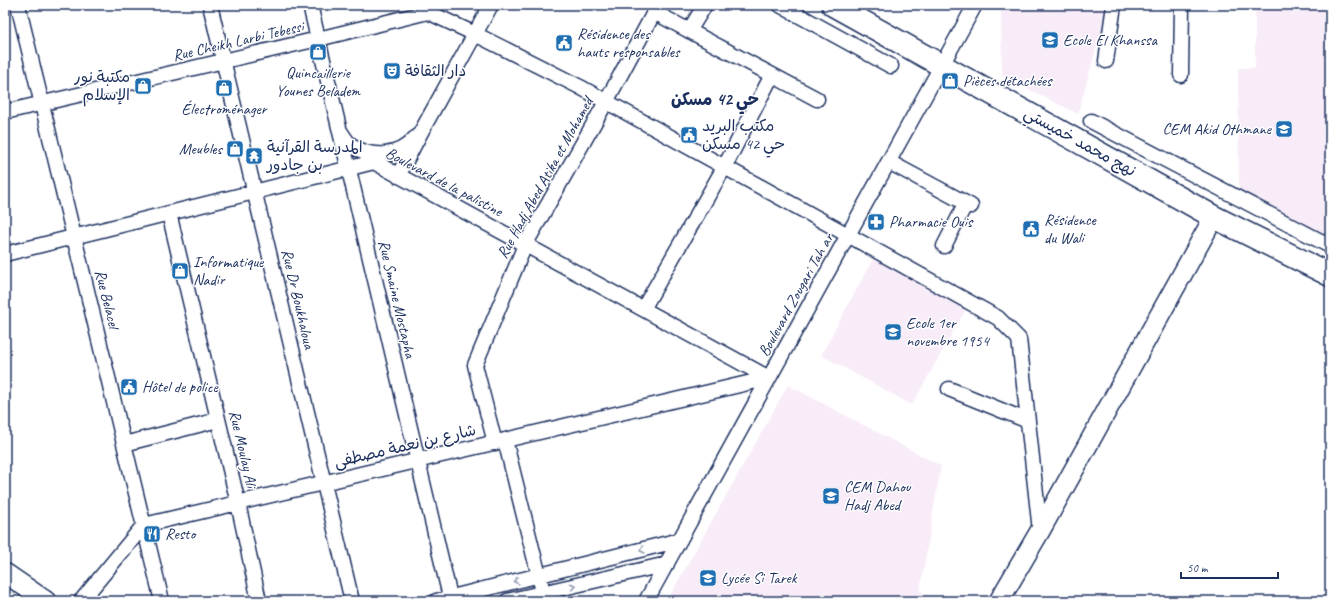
<svg xmlns="http://www.w3.org/2000/svg" width="1335" height="606" font-family="Caveat,'Playpen Sans Arabic',sans-serif">
<style>
.built{fill:#f8ecf8}
.lines{fill:none;stroke-linecap:round;stroke-linejoin:round}
.street-casing{stroke:#1b2f5e;stroke-width:17}
.secondary-casing{stroke:#1b2f5e;stroke-width:22}
.primary-casing{stroke:#1b2f5e;stroke-width:25}
.street{stroke:#fff;stroke-width:14}
.secondary{stroke:#fff;stroke-width:19}
.primary{stroke:#fff;stroke-width:22}
.oneway{stroke:#8d97ae}
.labels{text-anchor:middle;dominant-baseline:central;stroke-width:3;stroke-linejoin:round;paint-order:stroke}
.poi-label{font-size:16px;fill:#1b2f5e;stroke:#fff;text-anchor:start}
.street-label{font-size:16px;fill:#1b2f5e;stroke:#fff}
.neighbourhood-label{font-size:17px;font-weight:bold;fill:#1b2f5e;stroke:#fff}
</style>
<rect width="100%" height="100%" fill="#fff"/>
<filter id="ink" filterUnits="userSpaceOnUse"><feTurbulence type="fractalNoise" baseFrequency=".025" numOctaves="2"/><feDisplacementMap in="SourceGraphic" scale="8" xChannelSelector="R" yChannelSelector="G"/><feConvolveMatrix kernelMatrix="1 2 1 2 8 2 1 2 1" color-interpolation-filters="sRGB"/></filter>
<g filter="url(#ink)">
<path class="built" d="M1001,5H1108L1078,114L1002,76Z
M1255,5H1330V238L1239,190L1238,68H1255Z
M874,257L967,307L912,405L821,355Z
M788,385L941,466L920,591L928,596L927,601H667Z"/>
<g class="lines">
<defs>
<path id="street" d="M18,5L162,601
M210,5L352,601
M310,5L451,601
M780,5L891,66
M654,12L817,99
M689,31L705,5
M1106,61L1114,5
M1181,75L1182,5
M5,112L318,39L428,12L475,34L580,87L998,318L1019,339L1040,531
M1091,121L1330,246
M340,131C343,135 346,141 350,144C370,159 398,158 415,138
M889,162L971,206
M398,176L421,132L491,5
M169,213L238,503L259,601
M944,246L966,203
M5,254L374,162L769,378
M643,309L725,166L772,75
M949,389L1028,421
M505,440L541,584
M495,443L475,365L525,245L606,102L658,5
M124,444L218,420
M81,601L144,525L769,378
M436,601L680,540
M507,601L667,564
M646,601L975,5"/>
<path id="secondary" d="M5,573L46,601
M999,601L1040,531L1214,217"/>
<path id="primary" d="M833,5L1214,217L1330,275"/>
</defs>
<use href="#street" class="street-casing"/>
<use href="#secondary" class="secondary-casing"/>
<use href="#primary" class="primary-casing"/>
<use href="#street" class="street"/>
<use href="#secondary" class="secondary"/>
<use href="#primary" class="primary"/>
</g>
<defs><path id="oneway-chevron" d="M-2-3.5L2.5 0L-2 3.5" fill="none" stroke-width="1.6" stroke-linecap="round" stroke-linejoin="round"/></defs>
<g class="oneway">
<use href="#oneway-chevron" transform="translate(642 550) rotate(166)"/>
<use href="#oneway-chevron" transform="translate(516 581) rotate(166)"/>
<use href="#oneway-chevron" transform="translate(573 586) rotate(-13)"/>
</g>
</g>
<defs>
<symbol id="school-square" viewBox="-11 -11 22 22"><rect x="-9" y="-9" width="18" height="18" rx="4" fill="#1f6fb2" stroke="#fff"/><path d="M0-5L7-2L0 1L-7-2ZM-4 1L0 2.5L4 1V4Q0 6-4 4Z" fill="#fff"/></symbol>
<symbol id="civic-square" viewBox="-11 -11 22 22"><rect x="-9" y="-9" width="18" height="18" rx="4" fill="#1f6fb2" stroke="#fff"/><path d="M-.6-6.5H3V-4.5H.6V-3L4-1V1h2V6H-6V1h2V-1L-.6-3ZM-1.2 2.5V6h2.4V2.5Z" fill="#fff"/></symbol>
<symbol id="shop-square" viewBox="-11 -11 22 22"><rect x="-9" y="-9" width="18" height="18" rx="4" fill="#1f6fb2" stroke="#fff"/><path d="M-5-2.5h2.3a2.7 3.5 0 0 1 5.4 0H5L5.5 6h-11ZM-1.5-2.5h3a1.5 2.3 0 0 0-3 0Z" fill="#fff"/></symbol>
<symbol id="theatre-square" viewBox="-11 -11 22 22"><rect x="-9" y="-9" width="18" height="18" rx="4" fill="#1f6fb2" stroke="#fff"/><path d="M-5-5.5Q0-4 5-5.5V0Q5 5 0 6Q-5 5-5 0ZM-3.3-2.5H-1v1.5H-3.3ZM1-2.5H3.3v1.5H1ZM-2.8 1Q0 5.5 2.8 1Z" fill="#fff"/></symbol>
<symbol id="temple-square" viewBox="-11 -11 22 22"><rect x="-9" y="-9" width="18" height="18" rx="4" fill="#1f6fb2" stroke="#fff"/><path d="M0-6L5-2H3V0L6.5 2.5H4V6H1.5V3h-3V6H-4V2.5H-6.5L-3 0V-2H-5Z" fill="#fff"/></symbol>
<symbol id="pharmacy-square" viewBox="-11 -11 22 22"><rect x="-9" y="-9" width="18" height="18" rx="4" fill="#1f6fb2" stroke="#fff"/><path d="M-2-6h4v4h4v4h-4v4h-4v-4h-4v-4h4Z" fill="#fff"/></symbol>
<symbol id="restaurant-square" viewBox="-11 -11 22 22"><rect x="-9" y="-9" width="18" height="18" rx="4" fill="#1f6fb2" stroke="#fff"/><path d="M-5-6h1v4h1v-4h1v4h1v-4h1v5L-1.5 .5V6h-2V.5L-5-1ZM5-6V6H3V1.5H1.5Q1.5-4 5-6Z" fill="#fff"/></symbol>
</defs>
<g fill-rule="evenodd">
<use href="#school-square" x="1040" y="30" width="20" height="20"/>
<use href="#civic-square" x="554" y="33" width="20" height="20"/>
<use href="#shop-square" x="308" y="42" width="20" height="20"/>
<use href="#theatre-square" x="382" y="61" width="20" height="20"/>
<use href="#shop-square" x="940" y="71" width="20" height="20"/>
<use href="#shop-square" x="133" y="76" width="20" height="20"/>
<use href="#shop-square" x="214" y="78" width="20" height="20"/>
<use href="#school-square" x="1274" y="119" width="20" height="20"/>
<use href="#civic-square" x="679" y="125" width="20" height="20"/>
<use href="#shop-square" x="225" y="139" width="20" height="20"/>
<use href="#temple-square" x="244" y="146" width="20" height="20"/>
<use href="#pharmacy-square" x="866" y="212" width="20" height="20"/>
<use href="#civic-square" x="1021" y="219" width="20" height="20"/>
<use href="#shop-square" x="170" y="261" width="20" height="20"/>
<use href="#school-square" x="883" y="322" width="20" height="20"/>
<use href="#civic-square" x="119" y="377" width="20" height="20"/>
<use href="#school-square" x="821" y="486" width="20" height="20"/>
<use href="#restaurant-square" x="142" y="524" width="20" height="20"/>
<use href="#school-square" x="698" y="568" width="20" height="20"/>
</g>
<g class="labels">
<g class="poi-label">
<text x="577" y="34">Résidence des<tspan x="577" dy="18">hauts responsables</tspan></text>
<text x="1063" y="40">Ecole El Khanssa</text>
<text x="405" y="71">دار الثقافة</text>
<text x="318" y="73" text-anchor="middle">Quincaillerie<tspan x="318" dy="18">Younes Beladem</tspan></text>
<text x="130" y="77" text-anchor="end">مكتبة نور<tspan x="130" dy="18">الإسلام</tspan></text>
<text x="963" y="81">Pièces détachées</text>
<text x="224" y="109" text-anchor="middle">Électroménager</text>
<text x="702" y="126">مكتب البريد<tspan x="702" dy="18">حي 42 مسكن</tspan></text>
<text x="1271" y="129" text-anchor="end">CEM Akid Othmane</text>
<text x="267" y="147">المدرسة القرآنية<tspan x="267" dy="18">بن جادور</tspan></text>
<text x="222" y="149" text-anchor="end">Meubles</text>
<text x="1044" y="220">Résidence<tspan x="1044" dy="18">du Wali</tspan></text>
<text x="889" y="222">Pharmacie Ouis</text>
<text x="193" y="262">Informatique<tspan x="193" dy="18">Nadir</tspan></text>
<text x="906" y="323">Ecole 1er<tspan x="906" dy="18">novembre 1954</tspan></text>
<text x="142" y="387">Hôtel de police</text>
<text x="844" y="487">CEM Dahou<tspan x="844" dy="18">Hadj Abed</tspan></text>
<text x="165" y="534">Resto</text>
<text x="721" y="578">Lycée Si Tarek</text>
</g>
<g class="street-label">
<text transform="translate(238 41) rotate(-13)">Rue Cheikh Larbi Tebessi</text>
<text transform="translate(1080 142) rotate(29)">نهج محمد خميستي</text>
<text transform="translate(545 178) rotate(-61)">Rue Hadj Abed Atika et Mohamed</text>
<text transform="translate(444 182) rotate(28)">Boulevard de la palistine</text>
<text transform="translate(796 295) rotate(-61)">Boulevard Zougari Tah ar</text>
<text transform="translate(107 299) rotate(76)">Rue Belacel</text>
<text transform="translate(298 299) rotate(77)">Rue Dr Boukhaloua</text>
<text transform="translate(397 299) rotate(77)">Rue Smaine Mostapha</text>
<text transform="translate(405 446) rotate(-13)">شارع بن نعمة مصطفى</text>
<text transform="translate(243 449) rotate(77)">Rue Moulay Ali</text>
</g>
<g class="neighbourhood-label">
<text x="715" y="99">حي 42 مسكن</text>
</g>
</g>
<rect width="1335" height="606" fill="none" stroke="#fff" stroke-width="20"/>
<rect x="10" y="10" width="1315" height="586" fill="none" stroke="#1b2f5e" stroke-width="1.5" filter="url(#ink)"/>
<path d="M1181 572v6h97v-6" fill="none" stroke="#1b2f5e" stroke-width="2"/>
<text x="1187" y="572" font-size="12" fill="#1b2f5e" stroke="#ffffff" stroke-width="3" paint-order="stroke">50 m</text>
</svg>
